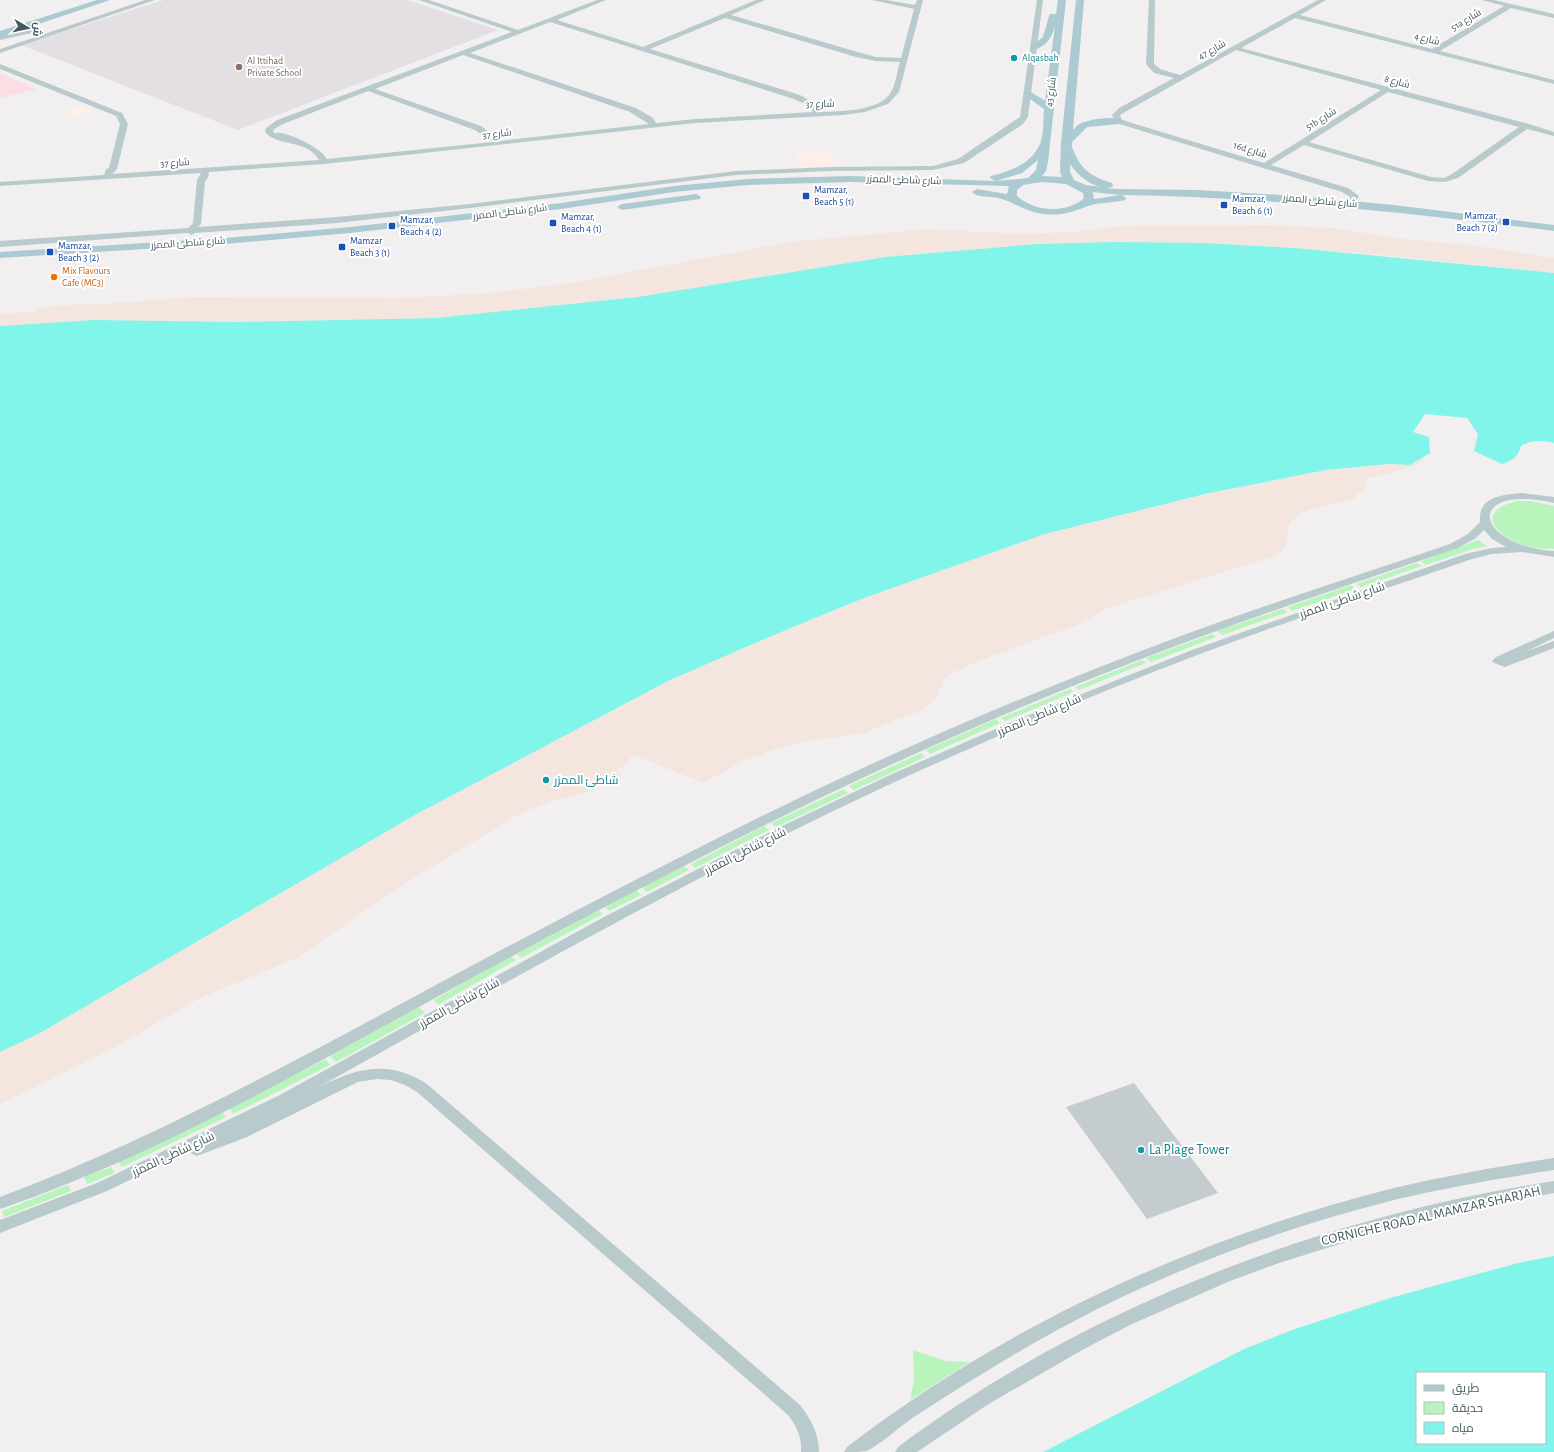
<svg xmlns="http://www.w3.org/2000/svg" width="1554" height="1452" font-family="'Alegreya Sans',Cairo,sans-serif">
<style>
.commercial{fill:#fef0e6}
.education{fill:#e3dfe2}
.medical{fill:#fddde4}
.green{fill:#b9f4bd}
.sand{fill:#f4e6de}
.water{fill:#81f5e9;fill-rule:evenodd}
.building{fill:#c5cccf}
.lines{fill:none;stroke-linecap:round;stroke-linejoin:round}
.minor{fill:#b9cacd;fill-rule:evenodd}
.major{fill:#accad1;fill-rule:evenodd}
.culture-dot{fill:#0f9aa8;stroke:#fff;stroke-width:1.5}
.education-dot{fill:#8d6e63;stroke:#fff;stroke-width:1.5}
.transit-dot{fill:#1a4fb4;stroke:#fff;stroke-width:1.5}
.food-dot{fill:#e8710a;stroke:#fff;stroke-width:1.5}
.labels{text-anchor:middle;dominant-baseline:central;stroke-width:4;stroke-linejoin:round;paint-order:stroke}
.far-street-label{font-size:10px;fill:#455a5e;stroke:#fff}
.far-culture-label{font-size:10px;fill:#0d838f;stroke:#fff;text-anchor:start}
.far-education-label{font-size:10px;fill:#785e54;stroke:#fff;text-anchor:start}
.far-transit-label{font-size:10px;fill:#164399;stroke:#fff;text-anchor:start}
.far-food-label{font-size:10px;fill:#c56008;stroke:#fff;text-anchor:start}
.street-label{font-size:12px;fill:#455a5e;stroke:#fff}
.culture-label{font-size:12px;fill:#0d838f;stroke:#fff;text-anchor:start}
.near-culture-label{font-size:14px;fill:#0d838f;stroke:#fff;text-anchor:start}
.near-street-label{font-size:14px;fill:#455a5e;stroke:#fff}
</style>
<rect width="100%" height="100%" fill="#f2eff0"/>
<path class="commercial" d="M82,106L93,111L73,117L65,111Z
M831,152L834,166L799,167L796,153Z"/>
<path class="education" d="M164,0H407L498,30L238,130L21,45Z"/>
<path class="medical" d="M0,73L37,89L0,98Z"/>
<path class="green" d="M1517,501H1531L1554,506V549C1543,549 1533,548 1523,545C1494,535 1475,511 1517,501Z
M1478,540L1487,546L1470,550L1426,565L1421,561Z
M1417,563L1422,566L1361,587L1356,584Z
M1351,585L1356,589L1292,611L1288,607Z
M1283,609L1288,612L1222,635L1217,631Z
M1212,634L1216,637L1151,662L1146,658Z
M1142,660L1146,663L1079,690L1075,687Z
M1070,689L1074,692L1005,721L1001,718Z
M996,719L1000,723L930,754L926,750Z
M921,753L925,757L854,790L849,786Z
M844,789L848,793L776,827L771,823Z
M764,826L769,830L695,868L691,864Z
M684,866L689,870L647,892L642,887Z
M636,890L641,895L609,911L605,907Z
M599,910L603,914L521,958L517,954Z
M511,956L516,960L438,1005L434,1000Z
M419,1007L425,1013L336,1062L330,1056Z
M326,1059L330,1065L233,1114L229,1108Z
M222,1112L226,1117L122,1167L118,1161Z
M112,1167L114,1173L87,1184L84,1177Z
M68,1185L71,1191L4,1217L2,1211Z
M913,1350L945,1361L970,1362L910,1400L914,1380Z"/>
<path class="sand" d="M1266,225L1334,228L1403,239L1470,245L1554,258V273L1369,254L1250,245L1113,242L1037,244L885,257L638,297L436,318L236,322L94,320L0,326V314L37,311L38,308L64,305L104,304L191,297L402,298L491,293L577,282L790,242L926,229L1022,234L1073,232L1125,226Z
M1424,456L1422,462C1404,472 1382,473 1363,480L1368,485C1362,489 1358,496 1352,499C1334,506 1307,505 1293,520C1281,533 1295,545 1275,556L1108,608L1077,625L989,657L952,673L944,680L936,699L918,712L895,720L865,733L807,741L775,749L743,761L704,783L633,755L625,765L618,769L622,774L586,793L553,801L521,813L404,884L297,958L200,998L112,1049L0,1104V1052L38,1034L415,815L670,680L788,629L864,598L1045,534L1127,512L1268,481L1326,470L1389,464L1410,465Z"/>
<path class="water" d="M1113,242L1206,243L1295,248L1554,273V443C1543,440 1531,440 1521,446C1518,457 1513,460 1502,464L1474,451L1478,434L1467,418L1425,414L1413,432L1429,437L1430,453L1410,465L1389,464L1326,470L1205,494L1045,534L864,598L788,629L670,680L415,815L38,1034L0,1052V326L94,320L236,322L436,318L638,297L885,257L1037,244Z
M1554,1256V1452H1043L1244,1349L1295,1329L1390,1298L1518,1263ZM1417,1373H1545V1443H1417Z"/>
<path class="building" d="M1134,1083L1218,1193L1147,1219L1066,1107Z"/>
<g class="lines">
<path class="minor" d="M145,0H155L0,53V49Z
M419,0H429L518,30L597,0H606L557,20L643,47L756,0H765L731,15L861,53L876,57L901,58L914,9L872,0H886L915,5L917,0H923L899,92L888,104L865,112L843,115L695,123L324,164L209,172L208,178L205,181L201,224L198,227L337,217L470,204L736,171L830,167L933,166L958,159L1020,117L1037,0H1043L1028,117L1023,124L964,163L933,170L830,171L736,175L470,208L337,223L195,233L191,235L188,233L0,247V241L188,228L193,223L197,180L201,173L0,186V182L104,175L106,169L109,168L120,124L116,116L0,69V64L122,113L128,124L117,169L112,174L319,160C308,139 277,147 265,132L266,128L277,120L512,32ZM725,18L856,57L876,61L900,62C897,71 896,84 891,92C880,112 839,111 820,112L812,102L800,95L650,49ZM550,22L794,99L807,105L813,112L695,119L656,123L653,118L636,108L470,53ZM463,55L630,112L649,124L500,141L481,126L375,89ZM368,91L475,130L493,142L327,159C321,148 293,135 281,133C277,132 277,135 273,132L274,129L283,124Z
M1149,0H1155L1154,64L1160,69L1180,75L1318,0H1326L1300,15L1432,49L1504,6L1482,0H1494L1554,14V18L1511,8L1440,51L1554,80V84L1295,18L1241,48L1529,124L1554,132V136L1527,129L1458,178L1445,182L1428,181L1304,145L1271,165L1348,188L1359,196L1355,203L1336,205V201L1349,199L1350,197L1342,192L1116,123L1112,115L1119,108L1174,78L1154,73L1146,64ZM1236,50L1381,90L1264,163L1122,120L1120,115L1125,112ZM1388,92L1519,127L1452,174L1444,178L1431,177L1309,142Z
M30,30L34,32L32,33L0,40V36Z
M1522,493L1554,497V503C1467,483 1470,544 1554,551V557L1522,552L1492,554L1472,559C1382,590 1290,620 1200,654C1099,692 998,735 899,780C700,872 509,981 317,1088C356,1068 388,1059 427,1084L800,1405C811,1419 819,1434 819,1452H801C802,1437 797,1427 788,1415L417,1092L405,1085L391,1080L377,1079L358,1082L247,1137L197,1156L192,1154L190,1151L107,1191L0,1233V1220L97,1183L278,1096L604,917L778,828L892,774L1014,721L1192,650L1465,554L1492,548L1506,547L1492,539L1484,530L1476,538L1458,548C1348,585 1239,621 1131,663C978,722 829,791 684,866C588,915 493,966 399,1018C270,1089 140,1161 0,1209V1197C138,1145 267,1076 397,1006C502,949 608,893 716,839C866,763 1020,696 1178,637C1268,604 1359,575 1450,544L1468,534L1480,522C1478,496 1502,495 1522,493Z
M1554,631V638L1525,652L1554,641V648L1505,667L1494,663L1492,661L1496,657Z
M1554,1158V1170C1502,1178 1449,1187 1398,1199C1262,1233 1130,1285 1010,1357C977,1377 944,1397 911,1419C897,1429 882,1443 867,1451C862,1452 851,1452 844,1452L847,1447C1006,1324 1203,1235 1398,1187C1449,1175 1502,1166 1554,1158Z
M1554,1181V1193L1477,1208L1378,1232L1279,1263L1230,1281L1132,1324L1084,1349L987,1405L917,1452H895L898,1447C1087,1306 1322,1217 1554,1181Z"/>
<path class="major" d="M97,0H110L0,37V31Z
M1058,0H1066L1048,162L1046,171L1042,176L1062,177L1060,172L1061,142L1076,0H1084L1073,130C1075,128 1077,125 1080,124C1087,119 1118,115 1124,121L1119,124L1087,127L1072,142C1071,147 1073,149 1075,154C1082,171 1095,178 1112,183L1113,185L1112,187C1096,191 1078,176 1070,164V172L1074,180L1086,185L1115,189L1198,190L1297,196L1394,205L1554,225V231C1409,213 1268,197 1122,195L1126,198L1125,200C1113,203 1099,202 1088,206C1070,213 1058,217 1038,213C1023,210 1012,201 998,198C991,196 977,198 972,192L977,189L1007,194L1009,186L849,182L748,185L674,192L561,209L350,233L225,244L0,258V252L225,238L350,227L561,203L674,186L748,179L849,176L995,181L990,178L991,176C1011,171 1031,164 1040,144C1044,134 1043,120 1044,109L1023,94L1025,92H1031L1045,101L1055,26C1052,38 1046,46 1034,50L1030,47L1043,37L1049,16L1050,14H1056ZM1038,160L1036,170L1028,178L996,181L1022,173ZM1042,182L1066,184L1083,193L1084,198C1067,214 1034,212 1017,196V190L1023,185ZM1093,192L1120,195L1094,199Z
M696,194L701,197L700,199L622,210L617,207L622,204Z"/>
</g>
<g class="culture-dot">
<circle cx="1014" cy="58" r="4"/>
<circle cx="546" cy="780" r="4"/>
<circle cx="1141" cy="1150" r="4"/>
</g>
<circle class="education-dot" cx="239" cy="67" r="4"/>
<g class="transit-dot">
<rect x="802" y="192" width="8" height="8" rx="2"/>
<rect x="1220" y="201" width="8" height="8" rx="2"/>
<rect x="1502" y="218" width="8" height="8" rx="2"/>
<rect x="549" y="219" width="8" height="8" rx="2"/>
<rect x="388" y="222" width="8" height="8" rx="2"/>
<rect x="338" y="243" width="8" height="8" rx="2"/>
<rect x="46" y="248" width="8" height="8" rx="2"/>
</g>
<circle class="food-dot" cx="54" cy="277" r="4"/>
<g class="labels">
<g class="far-street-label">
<text transform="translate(1466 20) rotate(-31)">51a شارع</text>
<text transform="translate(1427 39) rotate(14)">شارع 4</text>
<text transform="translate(1212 50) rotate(-29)">شارع 47</text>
<text transform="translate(1397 82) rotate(15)">شارع 8</text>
<text transform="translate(1051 92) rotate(-83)">شارع 43</text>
<text transform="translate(820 104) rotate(-2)">شارع 37</text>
<text transform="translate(1321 119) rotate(-32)">51b شارع</text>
<text transform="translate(497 134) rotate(-7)">شارع 37</text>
<text transform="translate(1250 150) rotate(17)">16d شارع</text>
<text transform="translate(175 163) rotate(-4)">شارع 37</text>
<text transform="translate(904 180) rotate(2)">شارع شاطئ الممزر</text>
<text transform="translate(1320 201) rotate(5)">شارع شاطئ الممزر</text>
<text transform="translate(510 212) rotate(-7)">شارع شاطئ الممزر</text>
<text transform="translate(188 243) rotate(-4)">شارع شاطئ الممزر</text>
</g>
<g class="far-culture-label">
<text x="1022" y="58">Alqasbah</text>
</g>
<g class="far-education-label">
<text x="247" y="61">Al Ittihad<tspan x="247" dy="12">Private School</tspan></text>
</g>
<g class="far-transit-label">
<text x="814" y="190">Mamzar,<tspan x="814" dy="12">Beach 5 (1)</tspan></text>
<text x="1232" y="199">Mamzar,<tspan x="1232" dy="12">Beach 6 (1)</tspan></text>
<text x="1498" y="216" text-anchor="end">Mamzar,<tspan x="1498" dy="12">Beach 7 (2)</tspan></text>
<text x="561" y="217">Mamzar,<tspan x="561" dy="12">Beach 4 (1)</tspan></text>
<text x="400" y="220">Mamzar,<tspan x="400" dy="12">Beach 4 (2)</tspan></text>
<text x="350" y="241">Mamzar<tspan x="350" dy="12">Beach 3 (1)</tspan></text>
<text x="58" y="246">Mamzar,<tspan x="58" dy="12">Beach 3 (2)</tspan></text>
</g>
<g class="far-food-label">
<text x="62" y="271">Mix Flavours<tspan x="62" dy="12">Cafe (MC3)</tspan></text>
</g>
<g class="street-label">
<text transform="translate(1342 600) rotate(-19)">شارع شاطئ الممزر</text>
<text transform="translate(1039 715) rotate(-23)">شارع شاطئ الممزر</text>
<text transform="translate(745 851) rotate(-27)">شارع شاطئ الممزر</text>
<text transform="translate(459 1003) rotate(-29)">شارع شاطئ الممزر</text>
<text transform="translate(173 1154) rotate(-25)">شارع شاطئ الممزر</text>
</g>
<g class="culture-label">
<text x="554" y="780">شاطئ الممزر</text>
</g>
<g class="near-culture-label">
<text x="1149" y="1150">La Plage Tower</text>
</g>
<g class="near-street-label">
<text transform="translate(1431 1216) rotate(-13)">CORNICHE ROAD AL MAMZAR SHARJAH</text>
</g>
</g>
<rect x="1416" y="1372" width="130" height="72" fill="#ffffff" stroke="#b5bdbf"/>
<rect x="1424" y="1385" width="20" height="6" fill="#accad1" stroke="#b5bdbf"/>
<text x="1452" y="1392" font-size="12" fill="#455a5e">طريق</text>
<rect x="1424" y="1402" width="20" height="12" fill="#b9f4bd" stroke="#b5bdbf"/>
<text x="1452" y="1412" font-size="12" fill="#455a5e">حديقة</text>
<rect x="1424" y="1422" width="20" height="12" fill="#81f5e9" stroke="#b5bdbf"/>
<text x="1452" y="1432" font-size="12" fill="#455a5e">مياه</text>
<g transform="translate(28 28) rotate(99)" stroke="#ffffff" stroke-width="3" paint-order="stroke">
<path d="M0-3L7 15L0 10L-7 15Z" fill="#455a5e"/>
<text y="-6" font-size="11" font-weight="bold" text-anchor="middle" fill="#455a5e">ش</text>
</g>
</svg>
